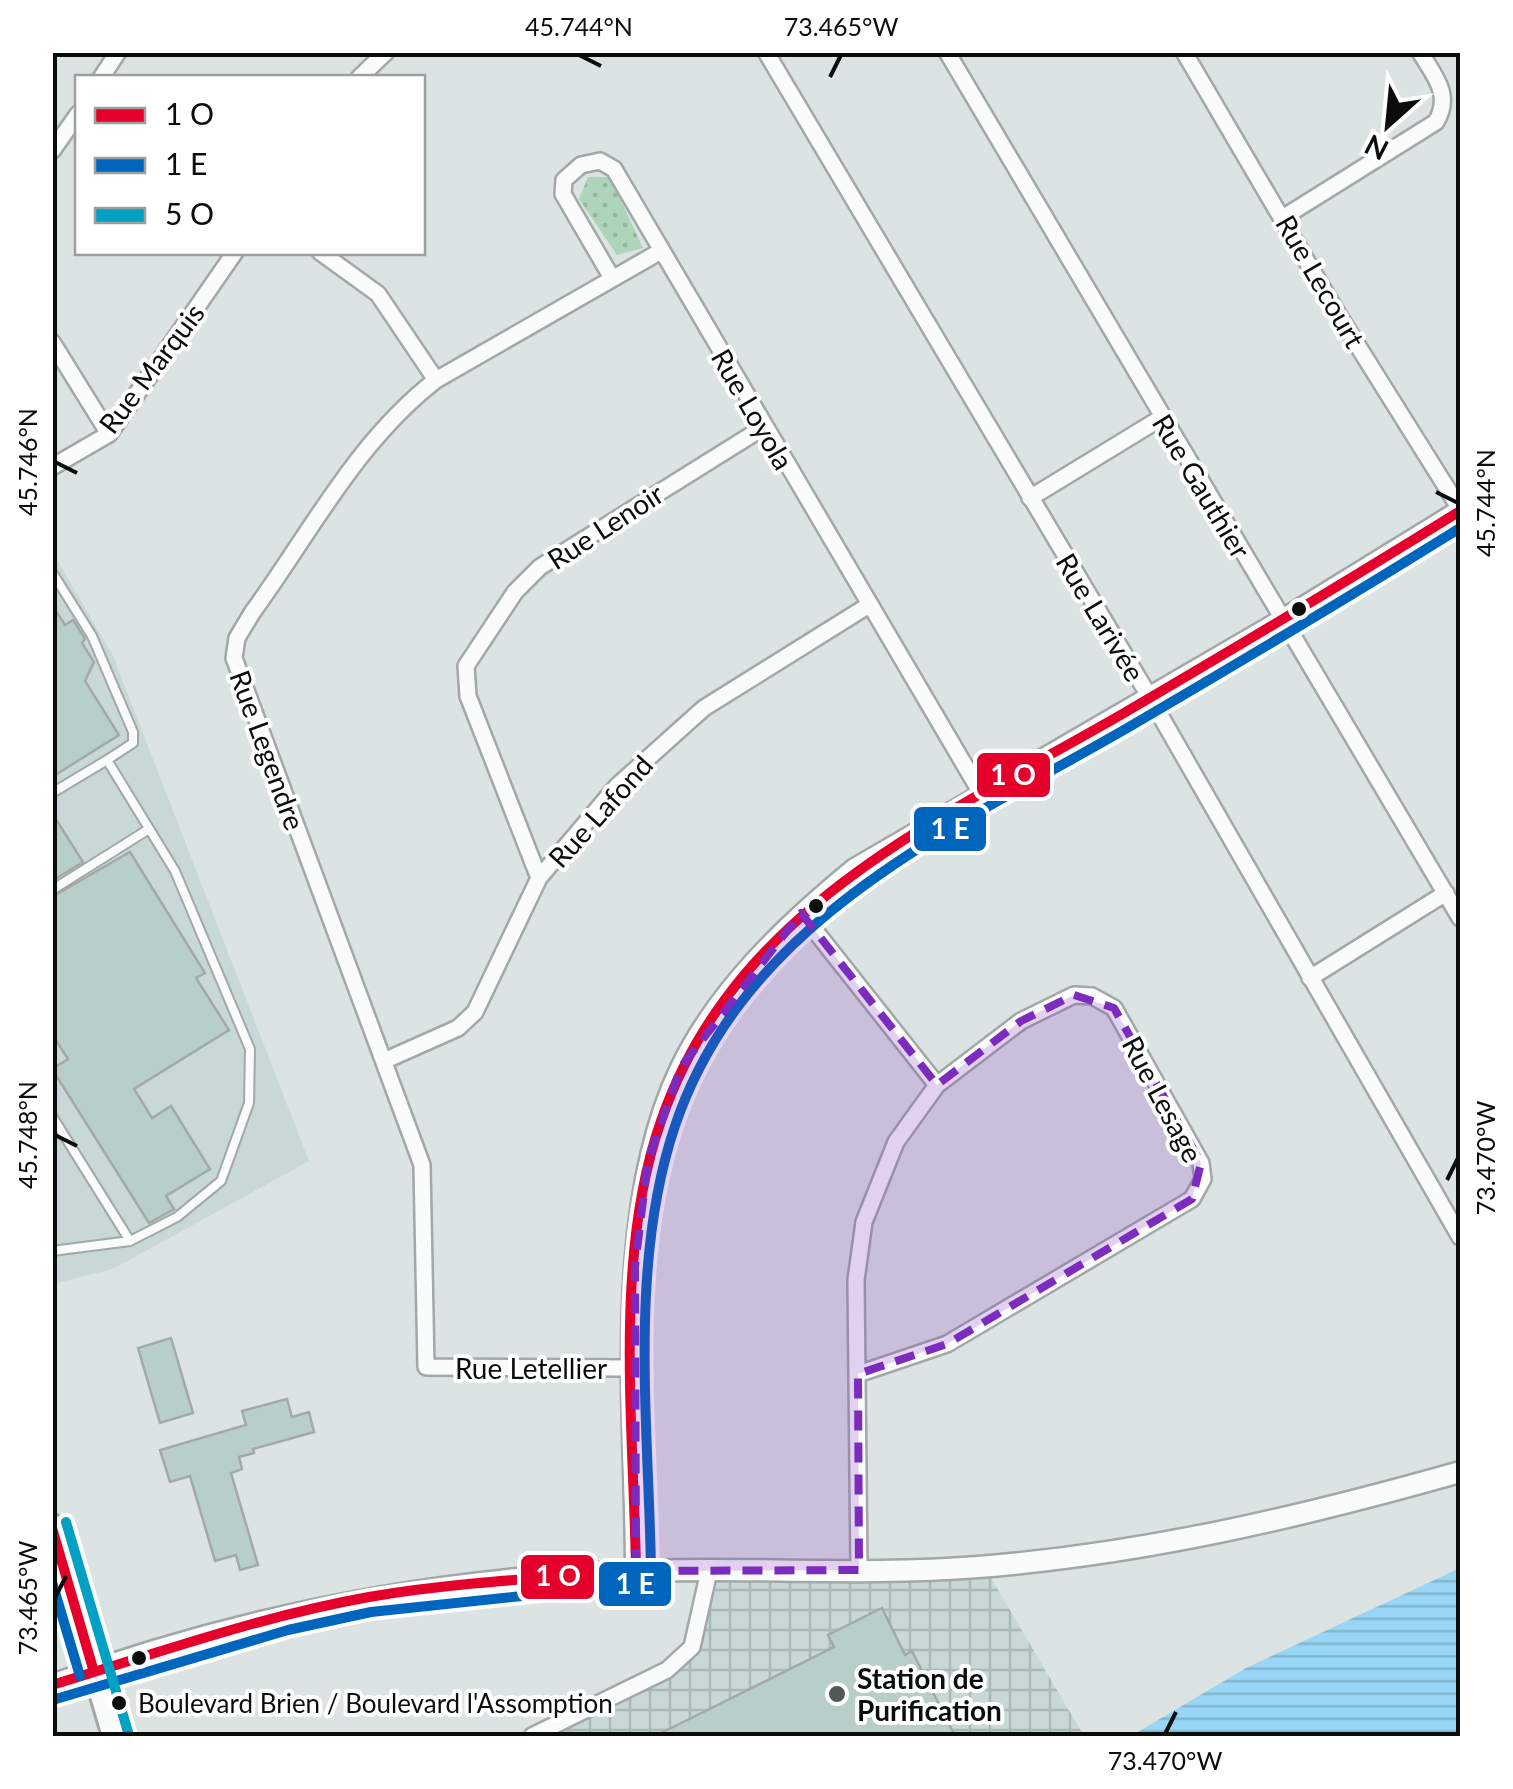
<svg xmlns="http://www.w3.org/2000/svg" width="1513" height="1789" font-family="Lato,sans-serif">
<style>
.built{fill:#c7d8d7}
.industrial{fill:url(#industrial-grid)}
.park{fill:url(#park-dots)}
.water{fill:url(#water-rules)}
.building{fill:#b8cec8;stroke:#a3a9a8;stroke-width:2.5}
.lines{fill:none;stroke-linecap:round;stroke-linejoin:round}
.service-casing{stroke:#a2a8a7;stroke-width:12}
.minor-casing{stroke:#a2a8a7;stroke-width:20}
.tertiary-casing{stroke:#a2a8a7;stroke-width:25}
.secondary-casing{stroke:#a2a8a7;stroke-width:28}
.service{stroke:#fafbfb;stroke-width:8}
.minor{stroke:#fafbfb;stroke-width:15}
.tertiary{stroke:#fafbfb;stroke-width:20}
.secondary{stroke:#fafbfb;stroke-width:22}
.bus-1-casing{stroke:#fff;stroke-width:18}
.bus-2-casing{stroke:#fff;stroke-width:18}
.bus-3-casing{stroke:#fff;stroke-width:18}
.bus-1{stroke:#e4002b;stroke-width:10}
.bus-2{stroke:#0065bd;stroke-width:10}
.bus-3{stroke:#00a1c4;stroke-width:10}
.marked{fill:#7b2cbf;fill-opacity:0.2;stroke:#7b2cbf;stroke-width:8;stroke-dasharray:20 12;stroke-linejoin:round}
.ticks{fill:none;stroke:#090e0d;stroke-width:4}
.bus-dot{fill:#090e0d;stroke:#fff;stroke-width:4}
.poi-dot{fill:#535958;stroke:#fff;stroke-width:4}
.labels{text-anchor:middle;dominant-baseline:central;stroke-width:8;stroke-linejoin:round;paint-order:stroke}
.bus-label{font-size:26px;fill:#090e0d;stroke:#fff;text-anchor:start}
.street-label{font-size:28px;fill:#090e0d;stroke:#fff}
.poi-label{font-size:28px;font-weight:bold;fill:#090e0d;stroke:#fff;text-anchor:start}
.line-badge{stroke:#fff;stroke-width:4}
.badge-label{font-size:28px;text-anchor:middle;font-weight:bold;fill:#fff}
.neatline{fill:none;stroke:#090e0d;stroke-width:4}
.ticks-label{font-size:25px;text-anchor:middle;fill:#090e0d}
</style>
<defs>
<pattern id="industrial-grid" width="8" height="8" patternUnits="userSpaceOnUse" patternTransform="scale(2.5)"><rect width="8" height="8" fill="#c7d8d7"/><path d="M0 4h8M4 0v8" fill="none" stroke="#aab8b7"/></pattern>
<pattern id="park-dots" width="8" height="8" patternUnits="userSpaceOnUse" patternTransform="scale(2.5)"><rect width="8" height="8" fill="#aed4b9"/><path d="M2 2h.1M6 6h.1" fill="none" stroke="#94b59e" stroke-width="1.8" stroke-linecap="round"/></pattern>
<pattern id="water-rules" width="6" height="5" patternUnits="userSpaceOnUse" patternTransform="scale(2.5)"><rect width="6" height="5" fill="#99d5f4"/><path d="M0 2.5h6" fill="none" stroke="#82b6d0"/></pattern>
</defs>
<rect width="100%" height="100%" fill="#dce4e3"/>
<path class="built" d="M52,551L113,656L309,1161L113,1269L53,1284Z"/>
<path class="industrial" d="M984,1566L1084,1736H527L667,1670L692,1647L709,1571Z"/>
<path class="park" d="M588,177H610L643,248L617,255L579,199Z"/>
<path class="water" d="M1460,1568V1736H1131L1246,1668Z"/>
<path class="building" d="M52,605L65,625L73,620L85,639L82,643L94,662L85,681L119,735L52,777Z
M52,813L83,862L52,881Z
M130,852L205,973L196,978L229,1030L134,1089L152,1118L171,1106L210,1169L166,1196L174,1209L149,1223L52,1069L68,1059L52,1034V897Z
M171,1338L193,1413L160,1423L138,1348Z
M287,1399L292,1417L309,1412L314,1432L253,1449L254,1453L239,1457L242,1469L231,1473L258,1565L240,1570L236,1555L215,1561L190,1476L170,1482L160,1450L246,1425L242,1411Z
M882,1608L905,1655L912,1651L955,1736H655L834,1647L828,1635Z"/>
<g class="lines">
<defs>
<path id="service" d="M52,572L92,636L133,732V743L107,760
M52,793L107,760L175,871L250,1049L249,1103L221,1181L177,1217L130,1241
M52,890L149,829
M52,1116L130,1241L52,1251
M52,1618L72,1613"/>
<path id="minor" d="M766,52L1149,696L1460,1237
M947,52L1460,918
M1184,52L1336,311L1460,509
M101,78L118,52
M359,78L386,52
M52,151L78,114
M1284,217L1436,122C1452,95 1435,77 1420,52
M320,252L378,294L436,380
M612,278L563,194L564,180L581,165L600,161L614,169L981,793
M52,342L109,434
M52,467L109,434L235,252
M1030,498L1161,418
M539,878L468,696L466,666L515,592L540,567L764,427
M801,913L937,1085
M1310,978L1446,893
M386,1060L458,1028L475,1012L539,878L617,786L704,708L869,605
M635,1368L426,1367L422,1165L234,658L237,638L252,613C311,532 356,442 436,380L661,251
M858,1374L947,1344L1192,1199L1203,1179L1201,1163L1114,1008L1092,996L1074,995L1021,1021L937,1085L896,1142L864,1222L856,1280L859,1570
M532,1736L667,1670L692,1647L709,1571"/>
<path id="tertiary" d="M636,1571C636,1415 612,1211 681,1068C719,989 789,923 855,869L1283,620L1460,511
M52,1685C241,1616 438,1578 638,1571C751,1567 865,1576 978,1567C1144,1554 1301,1517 1460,1472"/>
<path id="secondary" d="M52,1526L114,1736"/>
</defs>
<use href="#service" class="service-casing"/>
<use href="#minor" class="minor-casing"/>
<use href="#tertiary" class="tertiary-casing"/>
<use href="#secondary" class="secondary-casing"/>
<use href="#service" class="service"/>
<use href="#minor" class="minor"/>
<use href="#tertiary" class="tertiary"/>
<use href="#secondary" class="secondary"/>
<defs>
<path id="bus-1" d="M52,1528L94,1672
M52,1685C157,1653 262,1616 369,1597C457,1582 547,1578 636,1571C634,1429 613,1257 661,1121C735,906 941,819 1124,713C1237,647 1349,580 1460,511"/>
<path id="bus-2" d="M52,1582L80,1676
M56,1699L288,1630L371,1612L645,1583L651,1571C649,1427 628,1265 675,1126C745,918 953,829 1129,727C1240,662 1351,596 1460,528"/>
<path id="bus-3" d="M66,1522L128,1732"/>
</defs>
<use href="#bus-1" class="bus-1-casing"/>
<use href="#bus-2" class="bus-2-casing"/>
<use href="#bus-3" class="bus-3-casing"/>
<use href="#bus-1" class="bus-1"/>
<use href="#bus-2" class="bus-2"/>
<use href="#bus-3" class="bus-3"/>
</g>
<path class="marked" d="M801,913L937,1085L1021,1021L1074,995L1114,1008L1201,1163L1192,1199L947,1344L858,1374L859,1570L636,1571L635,1266L648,1160L681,1067Z"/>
<path class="ticks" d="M579,55L601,66M830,77L841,55M55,462L77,473M1436,492L1458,503M55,1135L77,1146M1447,1180L1458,1158M55,1598L66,1576M1165,1734L1176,1712"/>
<g class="bus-dot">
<circle cx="1299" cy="609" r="9"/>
<circle cx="816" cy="906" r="9"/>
<circle cx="139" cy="1658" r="9"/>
<circle cx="119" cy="1703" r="9"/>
</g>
<circle class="poi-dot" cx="837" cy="1694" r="10"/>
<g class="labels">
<g class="bus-label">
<text x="138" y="1703">Boulevard Brien / Boulevard l'Assomption</text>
</g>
<g class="street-label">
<text transform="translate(1321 281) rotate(60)">Rue Lecourt</text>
<text transform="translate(151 368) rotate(-53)">Rue Marquis</text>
<text transform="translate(753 409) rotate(60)">Rue Loyola</text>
<text transform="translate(1202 486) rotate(59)">Rue Gauthier</text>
<text transform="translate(605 526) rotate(-33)">Rue Lenoir</text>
<text transform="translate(1101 617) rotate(59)">Rue Larivée</text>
<text transform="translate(268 750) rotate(70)">Rue Legendre</text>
<text transform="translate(600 811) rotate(-48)">Rue Lafond</text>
<text transform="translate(1163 1099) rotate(62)">Rue Lesage</text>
<text x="531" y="1368">Rue Letellier</text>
</g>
<g class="poi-label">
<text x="857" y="1678">Station de<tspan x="857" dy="32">Purification</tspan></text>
</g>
</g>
<g class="line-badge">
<rect x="975" y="751" width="77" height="48" rx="10" fill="#e4002b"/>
<rect x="912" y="805" width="76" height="48" rx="10" fill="#0065bd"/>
<rect x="519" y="1553" width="77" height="48" rx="10" fill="#e4002b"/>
<rect x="597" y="1560" width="76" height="48" rx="10" fill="#0065bd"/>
</g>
<g class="badge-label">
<text x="1013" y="785">1 O</text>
<text x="950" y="839">1 E</text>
<text x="558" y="1586">1 O</text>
<text x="635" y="1594">1 E</text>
</g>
<rect width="1513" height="1789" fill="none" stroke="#ffffff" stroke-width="110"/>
<rect x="75" y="75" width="350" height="180" fill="#ffffff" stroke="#9d9f9e" stroke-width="2.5"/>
<rect x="95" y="108" width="50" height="15" fill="#e4002b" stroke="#9d9f9e" stroke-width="2.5"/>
<text x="165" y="125" font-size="30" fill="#090e0d">1 O</text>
<rect x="95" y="158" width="50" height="15" fill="#0065bd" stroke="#9d9f9e" stroke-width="2.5"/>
<text x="165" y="175" font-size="30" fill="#090e0d">1 E</text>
<rect x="95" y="208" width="50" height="15" fill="#00a1c4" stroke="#9d9f9e" stroke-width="2.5"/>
<text x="165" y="225" font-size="30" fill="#090e0d">5 O</text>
<g transform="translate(1388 125) rotate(207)" stroke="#ffffff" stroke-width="8" paint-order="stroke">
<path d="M0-8L18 38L0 25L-18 38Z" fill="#090e0d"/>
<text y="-15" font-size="28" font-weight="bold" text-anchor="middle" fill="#090e0d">N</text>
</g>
<rect x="55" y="55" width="1403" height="1679" class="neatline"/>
<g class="ticks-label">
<text x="579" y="36">45.744°N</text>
<text x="841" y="36">73.465°W</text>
<text transform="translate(28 462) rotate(-90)" y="9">45.746°N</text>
<text transform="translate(1486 503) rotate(-90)" y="9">45.744°N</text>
<text transform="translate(28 1135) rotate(-90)" y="9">45.748°N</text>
<text transform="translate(1486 1158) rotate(-90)" y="9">73.470°W</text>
<text transform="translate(28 1598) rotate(-90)" y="9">73.465°W</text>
<text x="1165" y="1770">73.470°W</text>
</g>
</svg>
